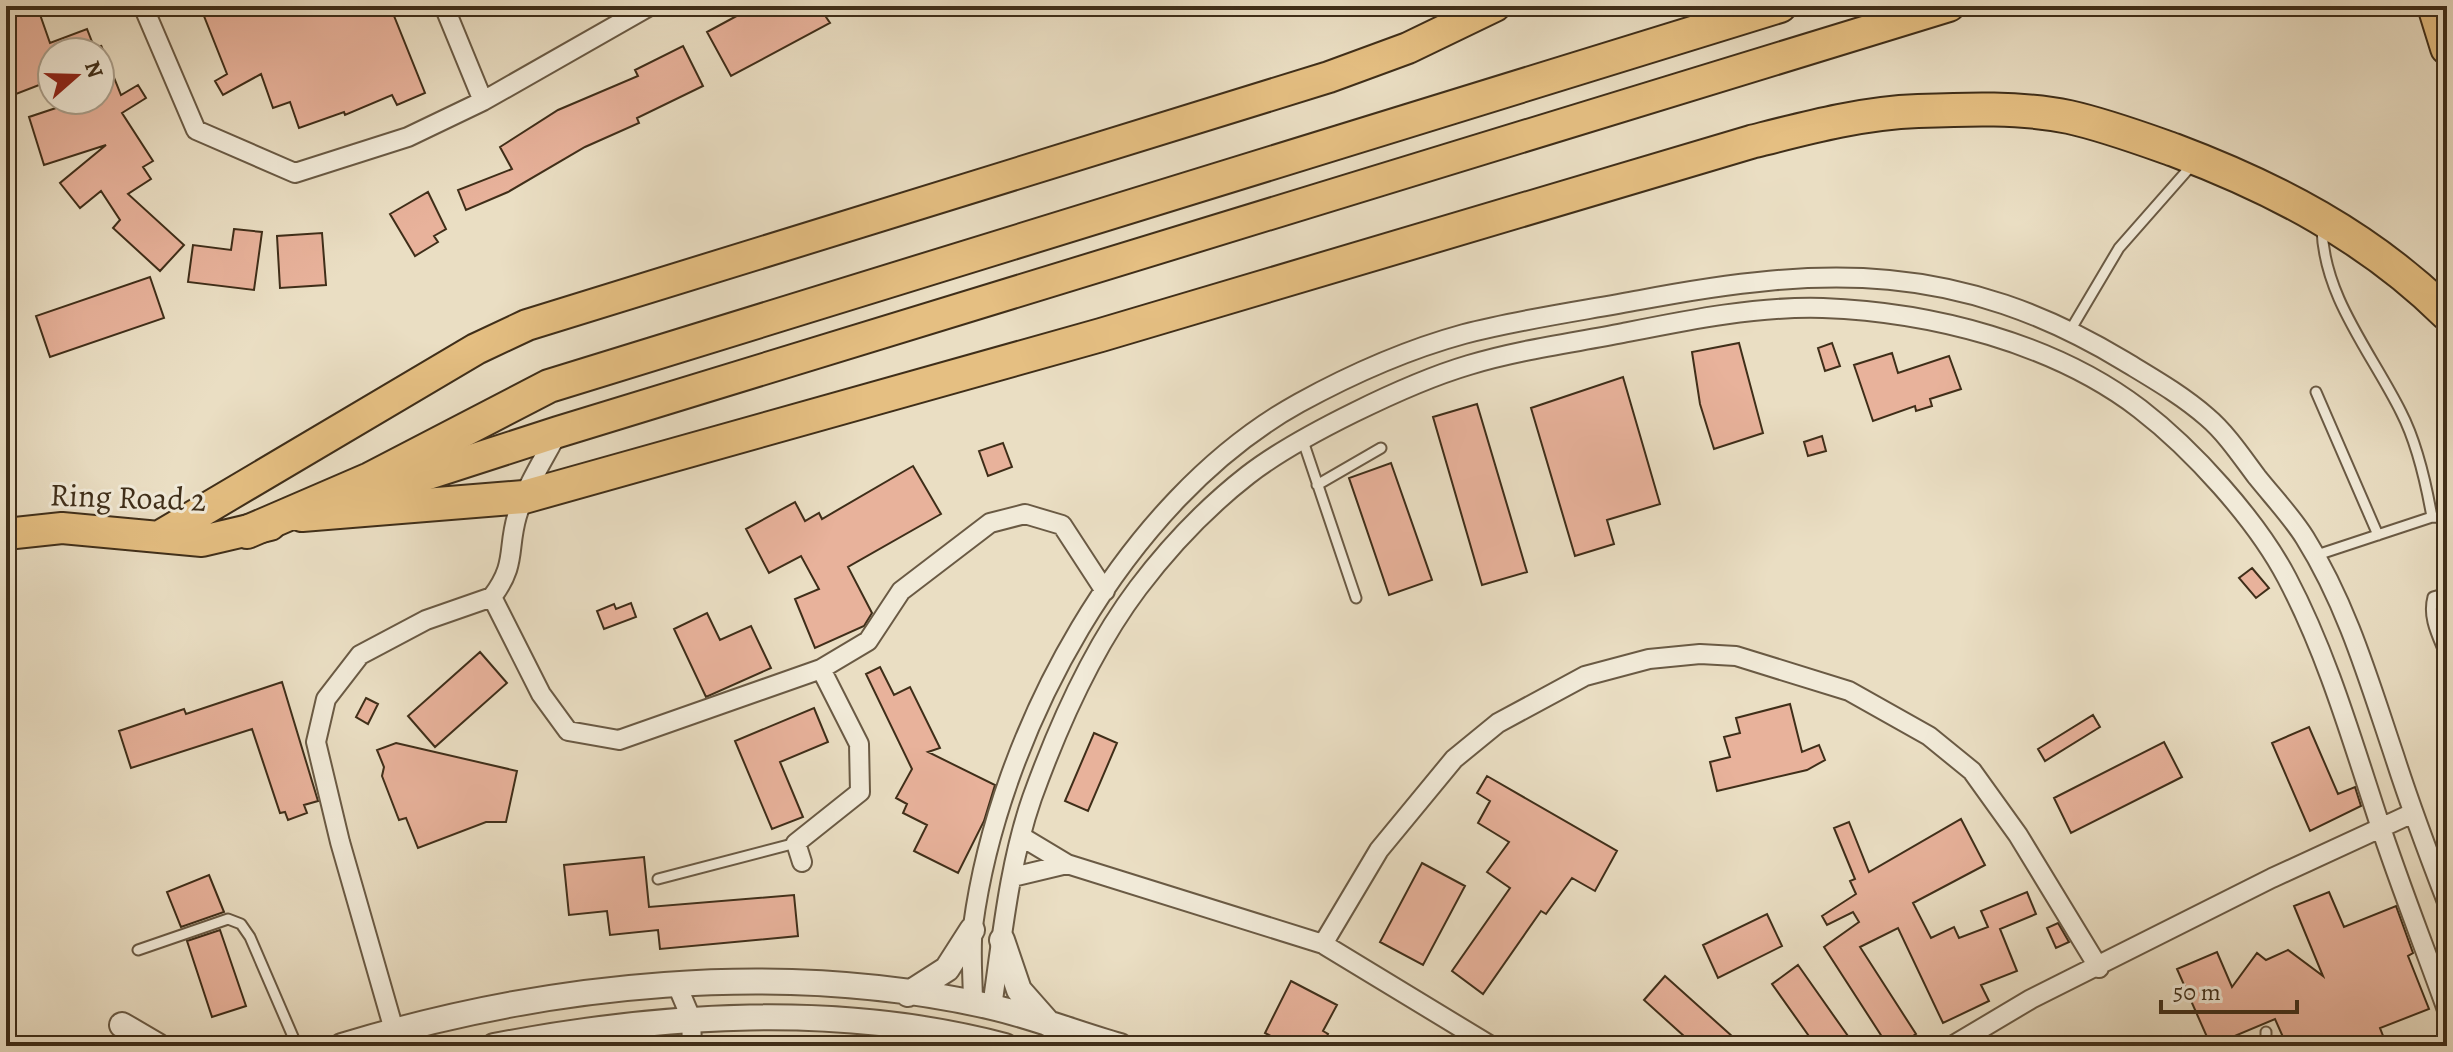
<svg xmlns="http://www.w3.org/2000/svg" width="2453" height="1052" font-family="Alegreya,serif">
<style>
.building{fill:#e8b29b;stroke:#3f2e19;stroke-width:2}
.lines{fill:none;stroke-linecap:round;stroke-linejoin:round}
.service-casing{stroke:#6a5a44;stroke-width:13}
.minor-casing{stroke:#6a5a44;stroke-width:22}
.tertiary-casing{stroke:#6a5a44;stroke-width:28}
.primary-casing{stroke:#3f2e19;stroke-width:34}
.trunk-casing{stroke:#3f2e19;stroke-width:36}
.service{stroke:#f1ead8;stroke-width:9}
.minor{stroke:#f1ead8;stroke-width:18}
.tertiary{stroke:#f1ead8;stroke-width:24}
.primary{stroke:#e5bf82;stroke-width:30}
.trunk{stroke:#e5bf82;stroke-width:32}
.labels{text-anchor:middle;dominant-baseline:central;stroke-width:6;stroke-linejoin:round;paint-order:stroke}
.street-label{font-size:32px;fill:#3f2e19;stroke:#f1ead8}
</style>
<rect width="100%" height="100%" fill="#eadec3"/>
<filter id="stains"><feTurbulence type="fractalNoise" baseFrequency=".0025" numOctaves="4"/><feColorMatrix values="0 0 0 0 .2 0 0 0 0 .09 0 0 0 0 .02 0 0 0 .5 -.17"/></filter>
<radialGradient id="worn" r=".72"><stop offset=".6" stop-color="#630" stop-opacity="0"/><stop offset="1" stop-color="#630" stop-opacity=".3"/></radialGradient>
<path class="building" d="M6,6H37L50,43L87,29L96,52H52V80L16,94L6,67Z
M200,6H390L425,93L397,105L392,95L345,115L344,112L299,128L290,102L273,108L261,74L223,95L215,81L227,74Z
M755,6H851L826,17L830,23L731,76L707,32Z
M101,45L121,95L138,85L146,98L122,113L153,161L143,167L151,179L128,194L184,245L160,271L113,228L120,220L101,191L80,208L60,183L106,145L44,165L29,117L80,100H100Z
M683,46L703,86L637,118L639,123L585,147L508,192L466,210L458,190L512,169L500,147L558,110L638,76L635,70Z
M428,192L446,229L434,236L438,242L415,256L390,214Z
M234,229L262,232L254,290L188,282L193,245L231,250Z
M322,233L326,285L280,288L277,236Z
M150,277L164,318L50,357L36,316Z
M1739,343L1763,433L1714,449L1700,404L1692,352Z
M1832,343L1840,366L1825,371L1818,348Z
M1892,353L1898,373L1949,356L1961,389L1930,399L1932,406L1916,411L1915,406L1873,421L1854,365Z
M1623,377L1660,504L1607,520L1614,544L1575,556L1531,408Z
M1477,404L1527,572L1482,585L1433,417Z
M1822,436L1826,451L1808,456L1804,442Z
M1003,443L1012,467L988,476L979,451Z
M1391,463L1432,580L1389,595L1349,478Z
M913,466L941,514L848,567L872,613L864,626L815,648L795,599L819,589L801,556L769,573L746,529L795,502L805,521L819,513L822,519Z
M2252,568L2269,588L2256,598L2239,578Z
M631,603L636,617L604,629L597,611L614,604L616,609Z
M707,613L720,640L751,626L771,668L706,697L674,629Z
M480,652L507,683L435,747L408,716Z
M880,667L894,695L910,687L940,748L928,752L995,785L984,821L958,873L914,851L927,825L903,813L907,804L896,798L912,769L866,674Z
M282,682L318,801L304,805L307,813L288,820L285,812L280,813L252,729L131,768L119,731L184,709L186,714Z
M366,698L378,704L368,724L356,717Z
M1790,704L1802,752L1819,745L1825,760L1807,770L1717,791L1710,762L1730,757L1724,737L1740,733L1736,718Z
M814,708L828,742L780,762L803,817L772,829L735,741Z
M2093,715L2100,727L2045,761L2038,749Z
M2309,727L2338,794L2355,787L2361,806L2310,831L2272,743Z
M1094,733L1117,743L1088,811L1065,801Z
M2164,742L2182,777L2071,833L2054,798Z
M396,743L517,771L506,822H486L418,848L406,818L399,820L382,776L384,767L377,750Z
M1487,776L1617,851L1595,891L1572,878L1546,914L1541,911L1483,994L1452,971L1510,888L1487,872L1509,842L1478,823L1490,801L1477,793Z
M1961,819L1985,865L1913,903L1931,938L1954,927L1959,938L1988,927L1981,911L2027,892L2036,914L2000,929L2017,971L1981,985L1989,1001L1943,1023L1898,928L1860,947L1916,1034L1897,1046H1888L1824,947L1859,922L1853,912L1827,925L1822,916L1856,894L1850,881L1855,879L1834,828L1849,822L1869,872Z
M644,857L649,907L794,895L798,936L660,949L658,930L610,935L607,911L569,915L564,865Z
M1422,863L1465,886L1423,965L1380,942Z
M209,875L224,912L181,927L167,892Z
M2329,892L2344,927L2396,906L2413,953L2408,956L2429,1009L2380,1028L2387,1046H2287L2275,1019L2211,1046L2177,969L2217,952L2232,987L2257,953L2266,960L2288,950L2323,976L2294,906Z
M1767,914L1782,946L1718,978L1703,945Z
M2058,923L2069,942L2056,948L2047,928Z
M220,930L246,1006L212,1017L187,941Z
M1798,965L1855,1046H1816L1772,984Z
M1665,976L1743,1046H1695L1644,1000Z
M1291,981L1337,1005L1323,1031L1328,1034L1322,1046H1290L1265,1033Z"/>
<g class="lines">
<defs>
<path id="service" d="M2071,329L2119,248L2192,165
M2316,392L2378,535
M1303,441L1356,598
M1317,485L1381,448
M2432,517L2447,518
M2314,556L2432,517C2426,483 2417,443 2401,412C2371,352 2324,297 2322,229
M2447,593L2433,597C2427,619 2439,638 2447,659
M658,879L796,843
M138,950L228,919L241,924L250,937L297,1046
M2266,1046V1032"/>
<path id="minor" d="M143,6L196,130L295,173L408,137L483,101L650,6
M444,6L483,101
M492,597C517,564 507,550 517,516C526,486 544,459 558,432
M1022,837L1067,864L1323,944L1491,1046
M802,862L796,843L860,792L859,744L821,669
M1013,877L1067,864
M1323,944L1379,850L1454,759L1498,723L1585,676L1649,659L1700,654L1736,656L1849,691L1929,736L1972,771L2018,835L2099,968
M677,985L691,1018L692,1046
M973,1005C973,979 970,952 973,926C999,732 1124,500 1299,403C1350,375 1409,349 1464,334C1521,319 1581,311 1640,300C1824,265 1958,261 2124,361C2152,378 2182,395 2207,417C2226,433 2242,457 2257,477C2273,497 2292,517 2305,538C2347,605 2369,681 2394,755C2410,805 2428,853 2447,902
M992,1007C1002,938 1009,864 1032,798C1058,726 1092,649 1138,588C1169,547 1207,507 1248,475C1297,437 1408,383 1469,365C1518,350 1572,343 1623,333C1688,320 1756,306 1823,308C1931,312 2054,343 2140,409C2192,449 2256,519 2287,578C2327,654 2351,737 2378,819C2399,883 2424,946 2447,1010
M394,1030L340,842L316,742L326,699L360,655L426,620L492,597L541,694L568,731L619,740L821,669L868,641L901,591L990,523L1025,514L1062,525L1105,591
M1952,1046L2031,999L2272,878L2413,813"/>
<path id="tertiary" d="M1002,940L1019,990L1049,1024
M908,994L947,969L972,930
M122,1025L158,1046
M342,1046C547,983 781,959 992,1007C1035,1017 1077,1034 1120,1046
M494,1046C662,1014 838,1002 1005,1046"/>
<path id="primary" d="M357,497L558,432L1949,6
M6,534L62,528L202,541L270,525
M160,536L476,349L527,325L1329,77L1408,48L1495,6"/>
<path id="trunk" d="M2434,6L2447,48
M302,515L524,497L1101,335L1751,142C1806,128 1861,113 1918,111C1967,109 2021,107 2069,117C2105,125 2140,138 2174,150C2275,188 2369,237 2447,314
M247,532L370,479L549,386L1780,6"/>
</defs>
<use href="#service" class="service-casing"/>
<use href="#minor" class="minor-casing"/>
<use href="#tertiary" class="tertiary-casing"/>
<use href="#primary" class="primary-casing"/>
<use href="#trunk" class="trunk-casing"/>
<use href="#service" class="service"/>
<use href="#minor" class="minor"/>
<use href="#tertiary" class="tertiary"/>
<use href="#primary" class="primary"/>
<use href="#trunk" class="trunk"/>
</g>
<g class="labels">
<g class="street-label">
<text transform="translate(128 497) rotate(2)">Ring Road 2</text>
</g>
</g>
<rect width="2453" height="1052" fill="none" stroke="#eadec3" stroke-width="32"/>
<rect x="8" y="8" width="2437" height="1036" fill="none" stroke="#3f2e19" stroke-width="4"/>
<rect x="16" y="16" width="2421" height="1020" fill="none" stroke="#3f2e19" stroke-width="2"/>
<g transform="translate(76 76) rotate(70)"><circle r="38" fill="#f1ead8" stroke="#aa9f8c" stroke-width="2"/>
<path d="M0-6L14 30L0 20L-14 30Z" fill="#8f2418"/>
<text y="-12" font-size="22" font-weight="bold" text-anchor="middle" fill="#3f2e19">N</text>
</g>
<path d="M2161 1000v12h136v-12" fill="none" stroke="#3f2e19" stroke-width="4"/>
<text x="2173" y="1000" font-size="24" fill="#3f2e19" stroke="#f1ead8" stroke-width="6" paint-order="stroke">50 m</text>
<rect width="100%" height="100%" filter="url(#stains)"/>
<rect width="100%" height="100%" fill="url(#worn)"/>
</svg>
